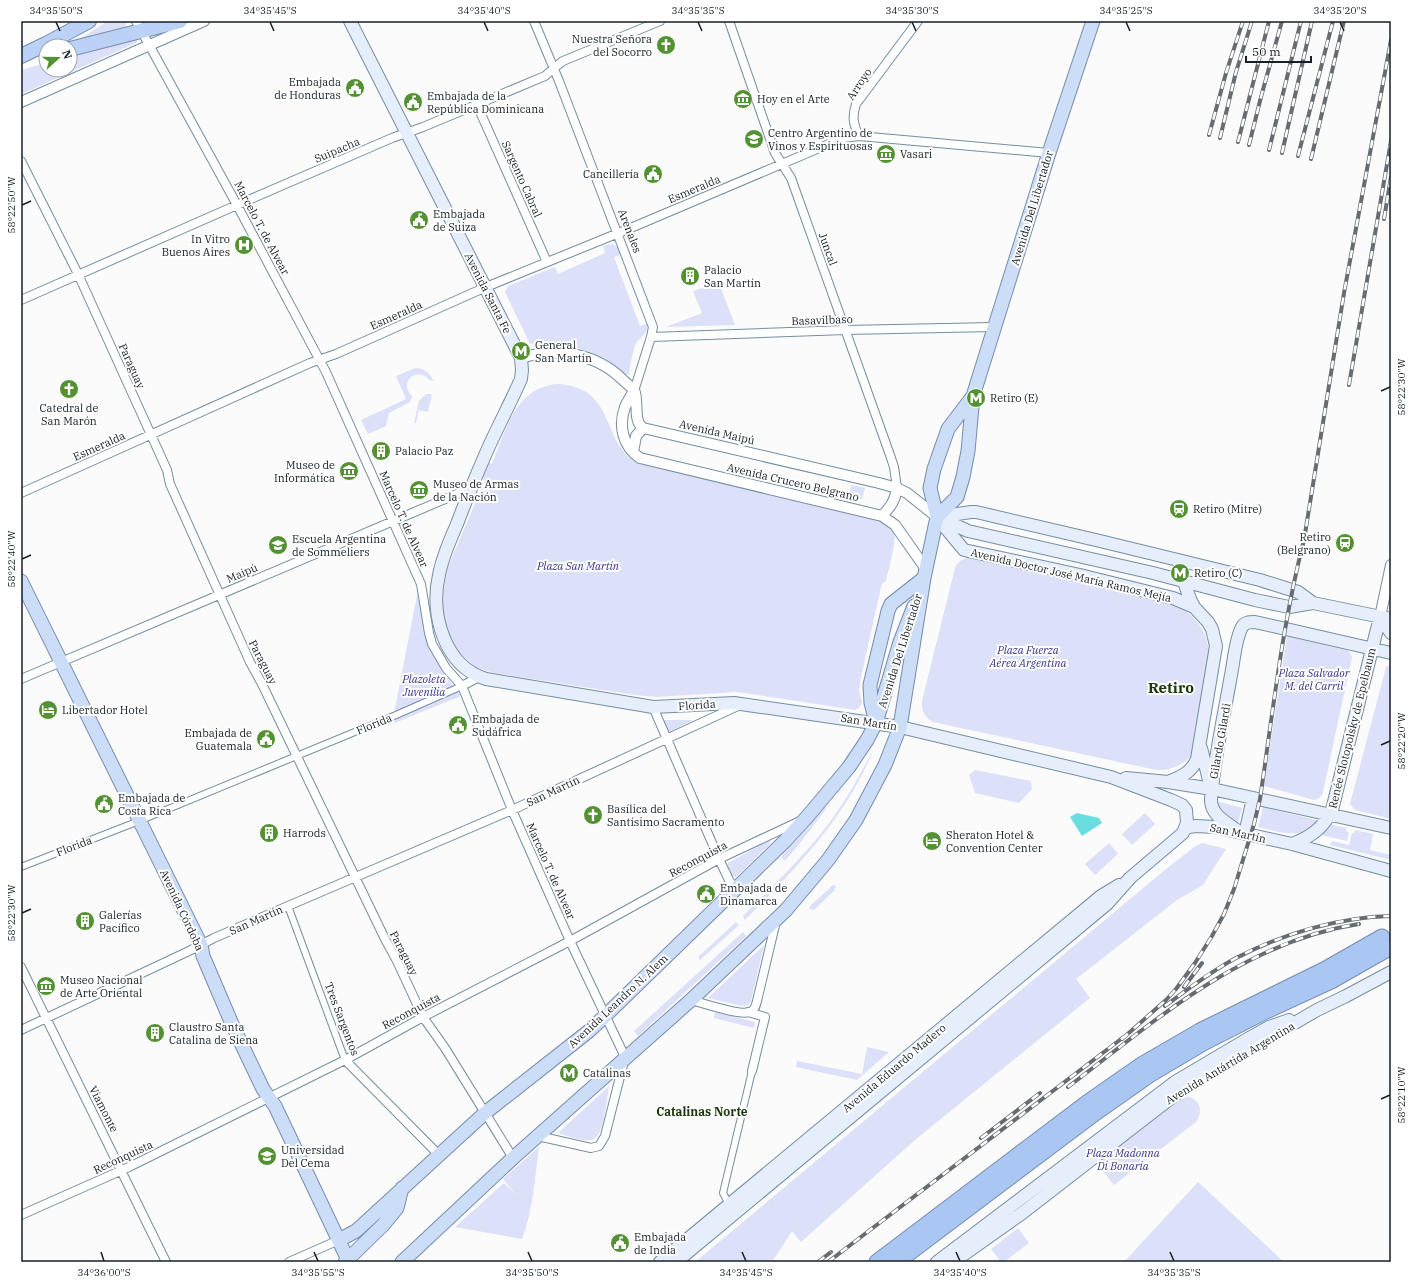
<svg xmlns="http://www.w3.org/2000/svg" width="1412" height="1283" font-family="'IBM Plex Serif',serif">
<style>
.green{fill:#dce0f9}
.water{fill:#69dde0}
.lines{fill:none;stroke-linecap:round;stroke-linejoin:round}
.pedestrian-casing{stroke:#748ea0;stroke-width:8}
.minor-casing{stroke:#748ea0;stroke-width:10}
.tertiary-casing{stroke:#748ea0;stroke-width:12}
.secondary-casing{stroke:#748ea0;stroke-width:14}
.primary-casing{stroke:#768cac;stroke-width:15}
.trunk-casing{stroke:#768cac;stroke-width:16}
.motorway-casing{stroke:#768cac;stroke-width:17}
.pedestrian{stroke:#fff;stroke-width:6}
.minor{stroke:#fff;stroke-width:8}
.tertiary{stroke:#fff;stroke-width:10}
.secondary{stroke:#e6eefc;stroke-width:12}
.primary{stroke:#ccddf8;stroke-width:13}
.trunk{stroke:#bbd2f6;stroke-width:14}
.motorway{stroke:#aac7f4;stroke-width:15}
.rail-casing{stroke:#666c71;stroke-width:4}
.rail{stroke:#fff;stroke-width:2.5;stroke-dasharray:8;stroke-linecap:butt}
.ticks{fill:none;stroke:#151f26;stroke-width:1.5}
.labels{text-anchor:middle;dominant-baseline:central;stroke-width:4;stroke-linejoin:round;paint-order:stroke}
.poi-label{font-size:11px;fill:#151f26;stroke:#fff;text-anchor:start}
.street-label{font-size:11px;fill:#151f26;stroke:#fff}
.park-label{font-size:11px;font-style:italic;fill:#37368a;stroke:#fff}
.neighbourhood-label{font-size:12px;font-weight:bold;fill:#1b380a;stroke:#fff}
.district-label{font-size:15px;font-weight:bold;fill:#1b380a;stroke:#fff}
.neatline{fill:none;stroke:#151f26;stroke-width:1.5}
.ticks-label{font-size:10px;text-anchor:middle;fill:#151f26}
</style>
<rect width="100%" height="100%" fill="#fbfbfb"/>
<path class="green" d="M108,21H127V22L124,29L80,41L78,40Z
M136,38L137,41L136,43L21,94V70L46,63V70H70V56Z
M612,244L618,247L622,254L614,257L640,326L648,323C648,332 643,335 637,342C633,347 630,368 629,375L623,373L604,358L582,350L561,346L536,345L530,344L505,292L508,286L555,267L558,274L605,253L603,246Z
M717,278L735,325L666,327L702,313L693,291L706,287L705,282L710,285C715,285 717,282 717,278Z
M415,368C425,368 429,373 434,381C428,381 428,377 422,375C414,372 406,379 407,388C408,391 410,394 412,397L410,402L389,413L386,426L368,434L361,420L406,399L396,376Z
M558,384C617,388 600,441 636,462L763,493L881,519C887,522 891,525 894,532C897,541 888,571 886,581L882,583L861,677L859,690L862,702L859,708L855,710L737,692L657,697L635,695L494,673L477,668L457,651L451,638L447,639L441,624L445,623L443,607L444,588L448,567L485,480L479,477L486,461L492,464C506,430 515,387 558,384Z
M426,394H432L428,412L419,410L416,423H414L419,401Z
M851,485L865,488L862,499L849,496Z
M975,556L1173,603L1191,615L1199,624L1205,635L1209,649L1210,657L1192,755C1183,765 1170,771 1156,770L933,722C925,718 921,710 922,701L955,568C959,559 966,558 975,556Z
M418,590L420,605L431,652L441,669L461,696L392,724Z
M1287,636L1349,651L1352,657L1323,792C1321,797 1319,799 1314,800L1264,786Z
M1391,664V819L1355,810L1350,804L1386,667Z
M664,720H693L667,733L663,722Z
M874,749C845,819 797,867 745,920L743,916C773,886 804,856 830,822C847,799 860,774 874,749Z
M975,770L1031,781L1032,789L1019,803L975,793L969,775Z
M1217,801L1242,808L1238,823L1227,820L1219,814Z
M1263,807L1316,820L1317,823C1303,841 1276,831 1258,827Z
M825,808L826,809L801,842L785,861L781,857Z
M1145,813L1155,824L1132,845L1122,834Z
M1329,824L1346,828V831L1349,832L1347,841L1321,835Z
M1355,830L1373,834L1370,850L1391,855V860L1330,845L1332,841L1349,845L1352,833H1354Z
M768,841H770V844L736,877L732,876L727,867L728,863Z
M1109,843L1118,854L1095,875L1085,864Z
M1202,843L1226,849L1203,885L1177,900L1076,979L1090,998L916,1139L801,1242L792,1231L772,1262H695L1166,869L1194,847Z
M833,885L836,886L834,891L814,910L809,909L810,906Z
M736,922L739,925L700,960L698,957Z
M743,932L746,936L638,1036L634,1031Z
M764,945L751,1001L748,1005L742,1006L708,998Z
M715,1012L755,1022L754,1028L714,1018Z
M867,1047L889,1052L857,1080L796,1067L797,1061L862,1074Z
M609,1086C607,1097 604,1134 594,1139C587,1143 566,1136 558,1133Z
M1182,1096C1198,1096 1205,1109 1196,1122L1114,1185L1095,1161Z
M539,1147C535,1177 533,1211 522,1239L455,1227L504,1183L516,1195L503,1179Z
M1198,1182L1284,1262H1124Z
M1018,1228L1029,1243L1004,1262H1001L991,1249Z"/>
<path class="water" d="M1077,813L1099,818L1102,823L1082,836L1070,817Z"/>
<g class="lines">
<defs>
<path id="pedestrian" d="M21,867L139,821L396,715L462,686
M288,906L345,1060
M729,1204L723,1193L752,1071"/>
<path id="minor" d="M136,21L237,205L326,372L421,584L429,633L432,644L446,668L462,686L512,810L570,941L625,1057L605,1136L599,1146L591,1148L538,1136
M534,21L559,81L653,327L651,337L634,391
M729,21L775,153L791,178L890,455L894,467L897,488
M477,105L547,262
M859,136C853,124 852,116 856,104L918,21
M21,161L78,274L167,470L170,484L250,662L262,684L385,939L396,959L423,1017L445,1048L513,1158
M21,300L237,205L392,138L423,127L545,76L554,68L563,61L660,21
M651,337L845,330L994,327
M21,493L310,363L336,354L486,287L626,230L843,138L859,136L1049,153
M21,679L471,488
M462,686L479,677
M653,707L719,859L729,880L736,890
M21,967L166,1262
M691,1000C702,1003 741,1016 750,1012C755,1010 756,1005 757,1001L776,921
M748,1012L765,1017L752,1071
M21,1030L189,951L214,938L288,906L512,810L740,705
M345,1060L439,1155
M21,1215L129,1167L345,1060L423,1017L570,941L719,859L800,821
M289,1262L339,1240"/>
<path id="tertiary" d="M21,102L204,21
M521,358C556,347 596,353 623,380C626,383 631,387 634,390C638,397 635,413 638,421C638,423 641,426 643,428L879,483L897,488L907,493L937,517
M634,391C631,396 627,402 625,407C618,426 623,447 640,458L882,516L895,525L926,569
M633,452L636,436L643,428
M882,516C891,506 895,501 897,488
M1380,617L1391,565"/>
<path id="secondary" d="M350,21L521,358L522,370L521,379C510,404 497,428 486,453C476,476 466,500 457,524C450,540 442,558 439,575C430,614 444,666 486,679L653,707L734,703L900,727L1111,777L1171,800L1182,805L1186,810L1187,823L1183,833L1130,878L1107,904L676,1262
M937,517L968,531L1153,573L1255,600L1289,607L1313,603L1391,619
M937,517L971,512H976L1100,541L1260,580L1298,592L1313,603
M939,520L964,550L1080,575L1173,598L1194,607
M1380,617L1391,633
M1201,748L1210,784
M1126,778L1168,782L1212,789L1391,828
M1168,782C1181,777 1192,772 1197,759L1216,646L1212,629L1208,622L1194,607L1190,599L1184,582
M1185,829L1189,827L1196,826L1215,827L1292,844L1391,871
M1239,832C1228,823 1211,816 1211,800C1214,758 1224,716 1231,675C1234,661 1235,640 1242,627C1245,622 1249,622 1255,622L1391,653
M1245,834L1253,798
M1292,844C1311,837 1323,828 1332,810L1380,617
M660,1262L1101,896L1119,885
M937,1262L1175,1082L1251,1037L1269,1027L1289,1020
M953,1262L1021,1214L1180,1091L1226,1063L1317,1010L1346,996L1391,972"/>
<path id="primary" d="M937,517L957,497L963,477L968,451L973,396L1049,153L1093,21
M21,581L201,945L203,956L232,1024L263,1089L275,1106L349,1262
M876,723L871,703L870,685L888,611L891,604L924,578
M339,1240L356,1231L485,1113L589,1031L605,1016L785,841L807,817L849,767L867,740L876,723L900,642L914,606
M345,1262L383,1225L397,1208L402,1188
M402,1262L513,1158L691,1000L786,910L828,860L856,820L885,765L900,727L924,578L937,517L930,488L934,469L948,429L973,396"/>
<path id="trunk" d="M70,49L180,21
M21,56L46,44L89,21"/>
<path id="motorway" d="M877,1262L1087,1103L1143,1064L1200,1031L1326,969L1382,937
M897,1262L1095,1113L1149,1075L1203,1043L1266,1011L1331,981L1389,948"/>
</defs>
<use href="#pedestrian" class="pedestrian-casing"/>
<use href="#minor" class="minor-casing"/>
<use href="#tertiary" class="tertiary-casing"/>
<use href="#secondary" class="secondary-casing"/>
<use href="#primary" class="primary-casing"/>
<use href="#trunk" class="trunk-casing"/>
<use href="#motorway" class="motorway-casing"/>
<use href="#pedestrian" class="pedestrian"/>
<use href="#minor" class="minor"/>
<use href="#tertiary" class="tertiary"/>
<use href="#secondary" class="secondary"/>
<use href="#primary" class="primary"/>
<use href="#trunk" class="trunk"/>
<use href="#motorway" class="motorway"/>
<defs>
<path id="rail" d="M1209,135L1226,73L1243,21
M1220,138L1236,72L1252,21
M1238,142L1269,21
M1249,145L1261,97L1282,21
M1269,150L1301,21
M1282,153L1312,21
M1298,156L1333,21
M1311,159L1344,21
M1384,219L1391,177
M1349,385L1391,141
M1184,987L1202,963
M1165,1006C1188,989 1210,972 1236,958C1282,934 1339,917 1391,916
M1122,1039L1166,1000L1176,989L1195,963L1212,936L1224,914L1234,889L1254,824L1260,799C1273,712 1282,625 1304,540L1344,293L1391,40
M1068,1087C1156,1020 1245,941 1359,924
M981,1138L1040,1093
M818,1262L831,1252
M828,1262L1125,1036"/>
</defs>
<use href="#rail" class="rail-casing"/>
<use href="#rail" class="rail"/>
</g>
<path class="ticks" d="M56,22L60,31M270,22L274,31M484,22L488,31M698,22L702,31M912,22L916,31M1126,22L1130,31M1340,22L1344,31M22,205L31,201M1381,391L1390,387M22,559L31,555M1381,745L1390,741M22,913L31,909M1381,1099L1390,1095M101,1252L104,1261M314,1252L318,1261M528,1252L532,1261M742,1252L746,1261M956,1252L960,1261M1170,1252L1174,1261"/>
<defs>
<symbol id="church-disc" viewBox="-11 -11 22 22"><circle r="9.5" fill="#539132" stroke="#fff"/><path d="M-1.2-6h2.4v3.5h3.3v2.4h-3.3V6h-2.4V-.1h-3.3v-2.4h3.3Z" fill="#fff"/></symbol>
<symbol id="civic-disc" viewBox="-11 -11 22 22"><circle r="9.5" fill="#539132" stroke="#fff"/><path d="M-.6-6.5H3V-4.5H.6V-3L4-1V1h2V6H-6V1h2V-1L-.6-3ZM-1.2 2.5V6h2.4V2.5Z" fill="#fff"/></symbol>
<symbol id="museum-disc" viewBox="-11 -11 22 22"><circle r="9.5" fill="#539132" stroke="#fff"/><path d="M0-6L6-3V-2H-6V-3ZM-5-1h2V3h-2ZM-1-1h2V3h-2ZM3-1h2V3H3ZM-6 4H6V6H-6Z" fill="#fff"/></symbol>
<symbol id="university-disc" viewBox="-11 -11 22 22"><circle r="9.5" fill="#539132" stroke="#fff"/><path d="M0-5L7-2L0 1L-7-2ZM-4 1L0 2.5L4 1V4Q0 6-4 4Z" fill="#fff"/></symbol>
<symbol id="hospital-disc" viewBox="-11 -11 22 22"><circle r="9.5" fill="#539132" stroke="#fff"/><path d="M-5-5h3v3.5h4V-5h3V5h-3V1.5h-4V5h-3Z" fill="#fff"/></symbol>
<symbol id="building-disc" viewBox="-11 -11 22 22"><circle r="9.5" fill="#539132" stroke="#fff"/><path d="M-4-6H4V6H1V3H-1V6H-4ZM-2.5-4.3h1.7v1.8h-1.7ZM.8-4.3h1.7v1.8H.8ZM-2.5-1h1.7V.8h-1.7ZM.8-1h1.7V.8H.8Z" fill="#fff"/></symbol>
<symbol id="metro-disc" viewBox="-11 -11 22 22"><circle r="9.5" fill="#539132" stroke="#fff"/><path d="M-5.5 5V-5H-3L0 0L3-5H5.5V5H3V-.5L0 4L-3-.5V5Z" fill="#fff"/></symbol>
<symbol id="station-disc" viewBox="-11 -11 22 22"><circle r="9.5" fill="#539132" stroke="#fff"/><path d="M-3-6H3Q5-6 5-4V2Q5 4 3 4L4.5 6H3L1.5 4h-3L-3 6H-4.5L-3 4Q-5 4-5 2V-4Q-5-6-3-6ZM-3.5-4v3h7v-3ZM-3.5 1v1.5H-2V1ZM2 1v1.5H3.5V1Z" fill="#fff"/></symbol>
<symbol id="hotel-disc" viewBox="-11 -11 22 22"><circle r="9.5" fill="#539132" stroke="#fff"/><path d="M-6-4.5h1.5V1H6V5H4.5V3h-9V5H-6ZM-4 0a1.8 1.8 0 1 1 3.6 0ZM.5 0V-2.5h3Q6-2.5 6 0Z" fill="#fff"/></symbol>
</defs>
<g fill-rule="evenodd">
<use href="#church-disc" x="655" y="34" width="22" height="22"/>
<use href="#civic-disc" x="344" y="77" width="22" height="22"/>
<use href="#museum-disc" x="732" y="88" width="22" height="22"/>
<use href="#civic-disc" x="402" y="91" width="22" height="22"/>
<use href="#university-disc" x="743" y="128" width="22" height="22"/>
<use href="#museum-disc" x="875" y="143" width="22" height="22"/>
<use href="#civic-disc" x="642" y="163" width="22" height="22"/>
<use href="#civic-disc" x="408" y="209" width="22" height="22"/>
<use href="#hospital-disc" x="233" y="234" width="22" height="22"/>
<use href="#building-disc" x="679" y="265" width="22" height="22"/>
<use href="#metro-disc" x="510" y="340" width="22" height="22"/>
<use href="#church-disc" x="58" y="378" width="22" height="22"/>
<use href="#metro-disc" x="965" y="387" width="22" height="22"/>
<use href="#building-disc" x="370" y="440" width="22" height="22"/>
<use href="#museum-disc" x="338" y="460" width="22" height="22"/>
<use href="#museum-disc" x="408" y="479" width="22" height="22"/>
<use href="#station-disc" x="1168" y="498" width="22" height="22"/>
<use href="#station-disc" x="1334" y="532" width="22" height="22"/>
<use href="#university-disc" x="267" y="534" width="22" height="22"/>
<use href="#metro-disc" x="1169" y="562" width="22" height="22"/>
<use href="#hotel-disc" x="37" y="699" width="22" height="22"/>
<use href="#civic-disc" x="447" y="714" width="22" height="22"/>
<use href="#civic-disc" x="255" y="728" width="22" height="22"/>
<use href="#civic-disc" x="93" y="793" width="22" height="22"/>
<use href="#church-disc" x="582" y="804" width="22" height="22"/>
<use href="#building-disc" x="258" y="822" width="22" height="22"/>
<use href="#hotel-disc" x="921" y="830" width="22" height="22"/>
<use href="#civic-disc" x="695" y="883" width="22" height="22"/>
<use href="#building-disc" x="74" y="910" width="22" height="22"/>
<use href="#museum-disc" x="35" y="975" width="22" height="22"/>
<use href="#building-disc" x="144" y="1022" width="22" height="22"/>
<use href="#metro-disc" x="558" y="1062" width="22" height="22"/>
<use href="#university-disc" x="256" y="1145" width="22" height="22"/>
<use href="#civic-disc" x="609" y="1232" width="22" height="22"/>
</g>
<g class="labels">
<g class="poi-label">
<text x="652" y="39" text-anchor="end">Nuestra Señora<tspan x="652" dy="13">del Socorro</tspan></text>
<text x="341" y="82" text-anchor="end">Embajada<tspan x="341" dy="13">de Honduras</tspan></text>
<text x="427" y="96">Embajada de la<tspan x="427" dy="13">República Dominicana</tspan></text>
<text x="757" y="99">Hoy en el Arte</text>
<text x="768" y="133">Centro Argentino de<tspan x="768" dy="13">Vinos y Espirituosas</tspan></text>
<text x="900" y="154">Vasari</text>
<text x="639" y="174" text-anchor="end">Cancillería</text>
<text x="433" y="214">Embajada<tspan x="433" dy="13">de Suiza</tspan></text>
<text x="230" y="239" text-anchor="end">In Vitro<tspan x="230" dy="13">Buenos Aires</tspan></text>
<text x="704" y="270">Palacio<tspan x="704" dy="13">San Martín</tspan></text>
<text x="535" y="345">General<tspan x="535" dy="13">San Martín</tspan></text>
<text x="990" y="398">Retiro (E)</text>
<text x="69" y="408" text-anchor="middle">Catedral de<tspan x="69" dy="13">San Marón</tspan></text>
<text x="395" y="451">Palacio Paz</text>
<text x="335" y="465" text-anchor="end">Museo de<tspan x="335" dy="13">Informática</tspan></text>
<text x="433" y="484">Museo de Armas<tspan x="433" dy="13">de la Nación</tspan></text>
<text x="1193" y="509">Retiro (Mitre)</text>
<text x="1331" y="537" text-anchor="end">Retiro<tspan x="1331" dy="13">(Belgrano)</tspan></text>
<text x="292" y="539">Escuela Argentina<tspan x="292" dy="13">de Sommeliers</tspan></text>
<text x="1194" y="573">Retiro (C)</text>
<text x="62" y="710">Libertador Hotel</text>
<text x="472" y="719">Embajada de<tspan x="472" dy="13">Sudáfrica</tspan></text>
<text x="252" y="733" text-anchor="end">Embajada de<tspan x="252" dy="13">Guatemala</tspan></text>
<text x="118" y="798">Embajada de<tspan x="118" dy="13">Costa Rica</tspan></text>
<text x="607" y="809">Basílica del<tspan x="607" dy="13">Santísimo Sacramento</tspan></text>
<text x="283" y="833">Harrods</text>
<text x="946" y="835">Sheraton Hotel &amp;<tspan x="946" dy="13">Convention Center</tspan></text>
<text x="720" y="888">Embajada de<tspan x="720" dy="13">Dinamarca</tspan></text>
<text x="99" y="915">Galerías<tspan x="99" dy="13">Pacífico</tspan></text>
<text x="60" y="980">Museo Nacional<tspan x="60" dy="13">de Arte Oriental</tspan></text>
<text x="169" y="1027">Claustro Santa<tspan x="169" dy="13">Catalina de Siena</tspan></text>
<text x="583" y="1073">Catalinas</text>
<text x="281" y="1150">Universidad<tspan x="281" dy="13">Del Cema</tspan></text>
<text x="634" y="1237">Embajada<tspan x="634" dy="13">de India</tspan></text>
</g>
<g class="street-label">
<text transform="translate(859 84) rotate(-56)">Arroyo</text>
<text transform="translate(337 150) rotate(-23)">Suipacha</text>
<text transform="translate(522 179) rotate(66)">Sargento Cabral</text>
<text transform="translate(694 189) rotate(-23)">Esmeralda</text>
<text transform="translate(1032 208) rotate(-73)">Avenida Del Libertador</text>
<text transform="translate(262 228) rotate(62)">Marcelo T. de Alvear</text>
<text transform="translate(630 231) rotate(69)">Arenales</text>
<text transform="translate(828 249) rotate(70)">Juncal</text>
<text transform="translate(488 293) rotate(63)">Avenida Santa Fe</text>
<text transform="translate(396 315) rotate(-24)">Esmeralda</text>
<text transform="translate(822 320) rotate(-2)">Basavilbaso</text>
<text transform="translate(132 366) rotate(66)">Paraguay</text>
<text transform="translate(717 432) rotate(13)">Avenida Maipú</text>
<text transform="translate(99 446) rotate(-24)">Esmeralda</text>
<text transform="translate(793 482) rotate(13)">Avenida Crucero Belgrano</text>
<text transform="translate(404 519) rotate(66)">Marcelo T. de Alvear</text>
<text transform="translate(242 573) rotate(-23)">Maipú</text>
<text transform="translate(1071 575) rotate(13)">Avenida Doctor José María Ramos Mejía</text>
<text transform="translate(900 651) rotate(-72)">Avenida Del Libertador</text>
<text transform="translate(263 662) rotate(63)">Paraguay</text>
<text transform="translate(697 705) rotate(-4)">Florida</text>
<text transform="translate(869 722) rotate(9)">San Martín</text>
<text transform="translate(374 724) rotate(-22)">Florida</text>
<text transform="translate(1352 728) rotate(-76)">Renée Slotopolsky de Epelbaum</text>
<text transform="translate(1220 741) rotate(-80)">Gilardo Gilardi</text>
<text transform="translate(553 791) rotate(-25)">San Martín</text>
<text transform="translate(1238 833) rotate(12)">San Martín</text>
<text transform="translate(74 846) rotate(-21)">Florida</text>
<text transform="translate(698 859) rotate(-28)">Reconquista</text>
<text transform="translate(551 871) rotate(66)">Marcelo T. de Alvear</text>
<text transform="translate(182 910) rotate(65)">Avenida Córdoba</text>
<text transform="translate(256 920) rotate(-24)">San Martín</text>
<text transform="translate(404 953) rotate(63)">Paraguay</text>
<text transform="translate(618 1001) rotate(-43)">Avenida Leandro N. Alem</text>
<text transform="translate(411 1011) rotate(-28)">Reconquista</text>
<text transform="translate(342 1019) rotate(69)">Tres Sargentos</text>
<text transform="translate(1230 1063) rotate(-31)">Avenida Antártida Argentina</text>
<text transform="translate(894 1068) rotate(-40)">Avenida Eduardo Madero</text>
<text transform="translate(104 1109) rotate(63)">Viamonte</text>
<text transform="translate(123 1157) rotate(-25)">Reconquista</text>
</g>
<g class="park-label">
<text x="578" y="566">Plaza San Martín</text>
<text x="1028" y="650">Plaza Fuerza<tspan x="1028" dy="13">Aérea Argentina</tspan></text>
<text x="1314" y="673">Plaza Salvador<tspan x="1314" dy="13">M. del Carril</tspan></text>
<text x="424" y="679">Plazoleta<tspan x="424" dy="13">Juvenilia</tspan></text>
<text x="1123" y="1153">Plaza Madonna<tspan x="1123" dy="13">Di Bonaria</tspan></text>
</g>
<g class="neighbourhood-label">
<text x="702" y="1111">Catalinas Norte</text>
</g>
<g class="district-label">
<text x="1171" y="687">Retiro</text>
</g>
</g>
<rect width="1412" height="1283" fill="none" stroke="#ffffff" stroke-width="44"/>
<g transform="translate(58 58) rotate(69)"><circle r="19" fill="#ffffff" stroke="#a1a5a8"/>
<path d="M0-3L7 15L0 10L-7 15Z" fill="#539132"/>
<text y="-6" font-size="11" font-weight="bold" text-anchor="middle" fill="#151f26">N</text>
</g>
<path d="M1246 56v6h65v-6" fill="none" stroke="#151f26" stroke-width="2"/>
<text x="1252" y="56" font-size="12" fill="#151f26" stroke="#ffffff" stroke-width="3" paint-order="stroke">50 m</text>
<rect x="22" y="22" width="1368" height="1239" class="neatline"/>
<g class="ticks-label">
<text x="56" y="14">34°35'50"S</text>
<text x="270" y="14">34°35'45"S</text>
<text x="484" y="14">34°35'40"S</text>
<text x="698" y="14">34°35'35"S</text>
<text x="912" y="14">34°35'30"S</text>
<text x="1126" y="14">34°35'25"S</text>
<text x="1340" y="14">34°35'20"S</text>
<text transform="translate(11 205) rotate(-90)" y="4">58°22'50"W</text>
<text transform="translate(1401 387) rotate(-90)" y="4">58°22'30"W</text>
<text transform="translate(11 559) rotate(-90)" y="4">58°22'40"W</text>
<text transform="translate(1401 741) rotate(-90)" y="4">58°22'20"W</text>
<text transform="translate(11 913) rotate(-90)" y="4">58°22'30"W</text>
<text transform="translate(1401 1095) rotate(-90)" y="4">58°22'10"W</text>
<text x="104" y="1276">34°36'00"S</text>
<text x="318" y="1276">34°35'55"S</text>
<text x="532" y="1276">34°35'50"S</text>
<text x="746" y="1276">34°35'45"S</text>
<text x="960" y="1276">34°35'40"S</text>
<text x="1174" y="1276">34°35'35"S</text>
</g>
</svg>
